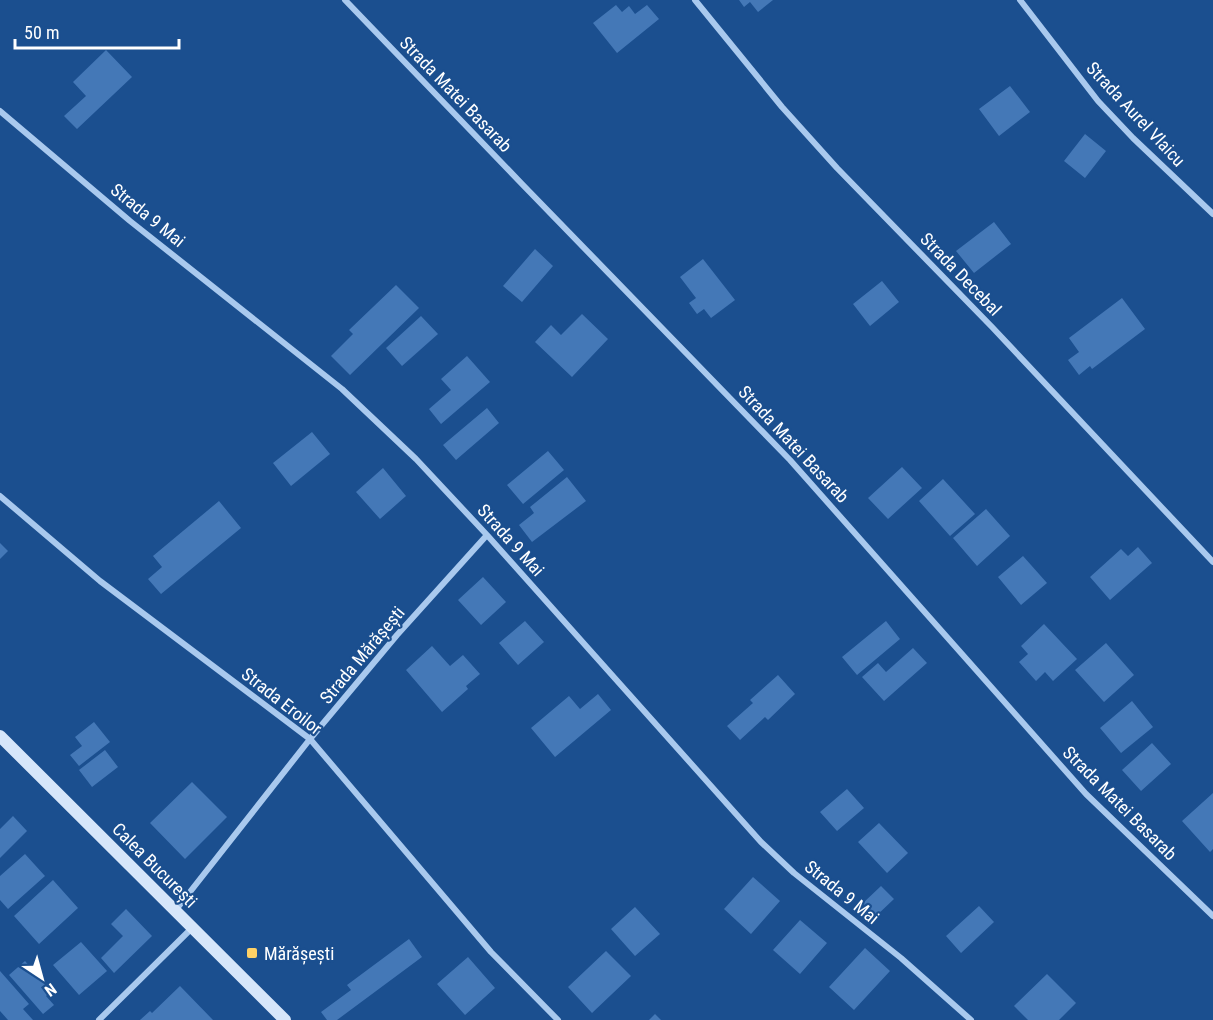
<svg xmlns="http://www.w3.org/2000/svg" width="1213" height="1020" font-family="'Roboto Condensed',sans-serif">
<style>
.building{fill:#4478b7}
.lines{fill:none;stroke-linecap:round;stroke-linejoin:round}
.street{stroke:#a9c9ee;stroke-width:6}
.secondary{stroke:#d6e6fa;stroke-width:12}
.poi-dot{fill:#ffd166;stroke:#1b4f8f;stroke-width:2}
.labels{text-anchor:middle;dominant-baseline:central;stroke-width:4.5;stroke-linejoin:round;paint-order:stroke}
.street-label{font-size:18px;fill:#fff;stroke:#1b4f8f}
.poi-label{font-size:18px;fill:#fff;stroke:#1b4f8f;text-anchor:start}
</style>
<rect width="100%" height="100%" fill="#1b4f8f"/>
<path class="building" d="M739,0H773L758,12L750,2L744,7Z
M616,5L622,12L629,6L635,14L647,5L659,19L617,53L593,23Z
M106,50L132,77L77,129L64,116L86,96L73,82Z
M1010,86L1030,112L999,136L979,109Z
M1085,134L1106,151L1085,178L1064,161Z
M994,222L1011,244L974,273L956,251Z
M535,249L553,266L522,302L503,286Z
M703,259L735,300L711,318L704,309L697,314L689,303L696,298L680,277Z
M882,281L899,302L870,326L853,304Z
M396,285L419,308L350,375L331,356L353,334L349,330Z
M1122,298L1145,329L1092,369L1090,366L1079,375L1068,360L1079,352L1069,338Z
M582,314L608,339L572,377L535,342L551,325L561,335Z
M421,316L438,334L402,366L386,348Z
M467,356L490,382L441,424L429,409L451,390L441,379Z
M487,408L499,423L456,460L443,445Z
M312,432L330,454L291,486L273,463Z
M548,451L564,470L523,504L507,485Z
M902,467L922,488L888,519L868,498Z
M383,468L406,496L380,519L356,492Z
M567,477L586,501L532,542L519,525L534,513L530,507Z
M943,479L975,514L950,536L919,501Z
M219,501L241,528L161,594L148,579L162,567L153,556Z
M986,509L1010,536L977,566L953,538Z
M0,543L8,551L0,559Z
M1138,547L1152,563L1110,600L1090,577L1121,549L1128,556Z
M1023,556L1047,583L1021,605L998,577Z
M483,577L506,602L481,625L458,600Z
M525,621L544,642L518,665L499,643Z
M886,621L900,639L857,675L842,657Z
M1044,624L1077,659L1053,681L1045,672L1036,681L1019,662L1028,654L1021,646Z
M1106,643L1134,675L1104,702L1075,670Z
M432,646L450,666L463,655L480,674L466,686L468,689L442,712L406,670Z
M913,648L927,663L884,701L862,677L878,663L886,672Z
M778,675L795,694L768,720L765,717L740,740L727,726L753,703L750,700Z
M598,694L611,710L555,757L531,728L569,696L580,709Z
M1132,701L1153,727L1121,753L1100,728Z
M94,722L110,742L79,766L70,755L82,746L75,737Z
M1152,743L1171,764L1141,791L1122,770Z
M105,750L118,767L92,787L79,770Z
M192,782L227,817L185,859L150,823Z
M847,789L864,808L837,831L820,812Z
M1213,793V849L1210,852L1182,821Z
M13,816L27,831L0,858V829Z
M879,823L908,853L887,873L858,842Z
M25,854L45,876L8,909L0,900V876Z
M753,877L780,901L751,934L724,909Z
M53,880L78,908L39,944L14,916Z
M881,886L894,899L875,917L862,904Z
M979,906L994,922L961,953L946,936Z
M635,907L660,934L635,956L611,929Z
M126,909L152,936L114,973L101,958L123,936L111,924Z
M800,920L827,943L800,974L773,950Z
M409,939L422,957L337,1020H327L321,1012L351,990L347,985Z
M81,942L107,971L79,995L53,965Z
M865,948L890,971L854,1010L829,987Z
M606,951L631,976L592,1013L568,987Z
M468,957L495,988L465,1015L437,984Z
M25,961L51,991L46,996L54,1005L43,1014L9,975Z
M0,971L29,1004L23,1009L33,1020H8L0,1011Z
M1047,974L1076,1003L1059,1020H1028L1014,1006Z
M180,986L213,1020H140L150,1011L152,1013Z
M655,1014L661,1020H649Z"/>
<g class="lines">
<path class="street" d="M345,0L522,184L790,460L1086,794L1213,916
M695,0L782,107L837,168L992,327L1213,562
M1020,0L1098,101L1133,138L1213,214
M0,111L130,221L342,389L416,459L487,535L761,842L794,873L901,958L971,1020
M0,496L100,581L310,739L491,952L558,1020
M175,911L310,739L397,635L487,535
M99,1020L192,928"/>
<path class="secondary" d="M0,736L285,1020"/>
</g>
<rect class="poi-dot" x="246" y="947" width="12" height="12" rx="3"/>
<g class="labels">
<g class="street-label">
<text transform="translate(456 94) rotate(46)">Strada Matei Basarab</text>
<text transform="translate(1136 114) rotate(47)">Strada Aurel Vlaicu</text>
<text transform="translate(148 215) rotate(39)">Strada 9 Mai</text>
<text transform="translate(961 274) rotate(46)">Strada Decebal</text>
<text transform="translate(794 444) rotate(47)">Strada Matei Basarab</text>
<text transform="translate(511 540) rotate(48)">Strada 9 Mai</text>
<text transform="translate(362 655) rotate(-50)">Strada Mărășești</text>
<text transform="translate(282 701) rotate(38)">Strada Eroilor</text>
<text transform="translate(1120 803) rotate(45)">Strada Matei Basarab</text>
<text transform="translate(155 865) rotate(45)">Calea București</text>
<text transform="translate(842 892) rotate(39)">Strada 9 Mai</text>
</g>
<g class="poi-label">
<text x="264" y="953">Mărășești</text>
</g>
</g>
<g transform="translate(42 978) rotate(144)" stroke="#1b4f8f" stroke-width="4.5" paint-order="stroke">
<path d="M0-4.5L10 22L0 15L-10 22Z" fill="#ffffff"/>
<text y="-9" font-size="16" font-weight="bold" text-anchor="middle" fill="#ffffff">N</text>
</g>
<path d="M15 39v9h164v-9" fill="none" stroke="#ffffff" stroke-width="3"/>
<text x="24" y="39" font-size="18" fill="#ffffff" stroke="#1b4f8f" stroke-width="4.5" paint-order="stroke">50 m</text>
</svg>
